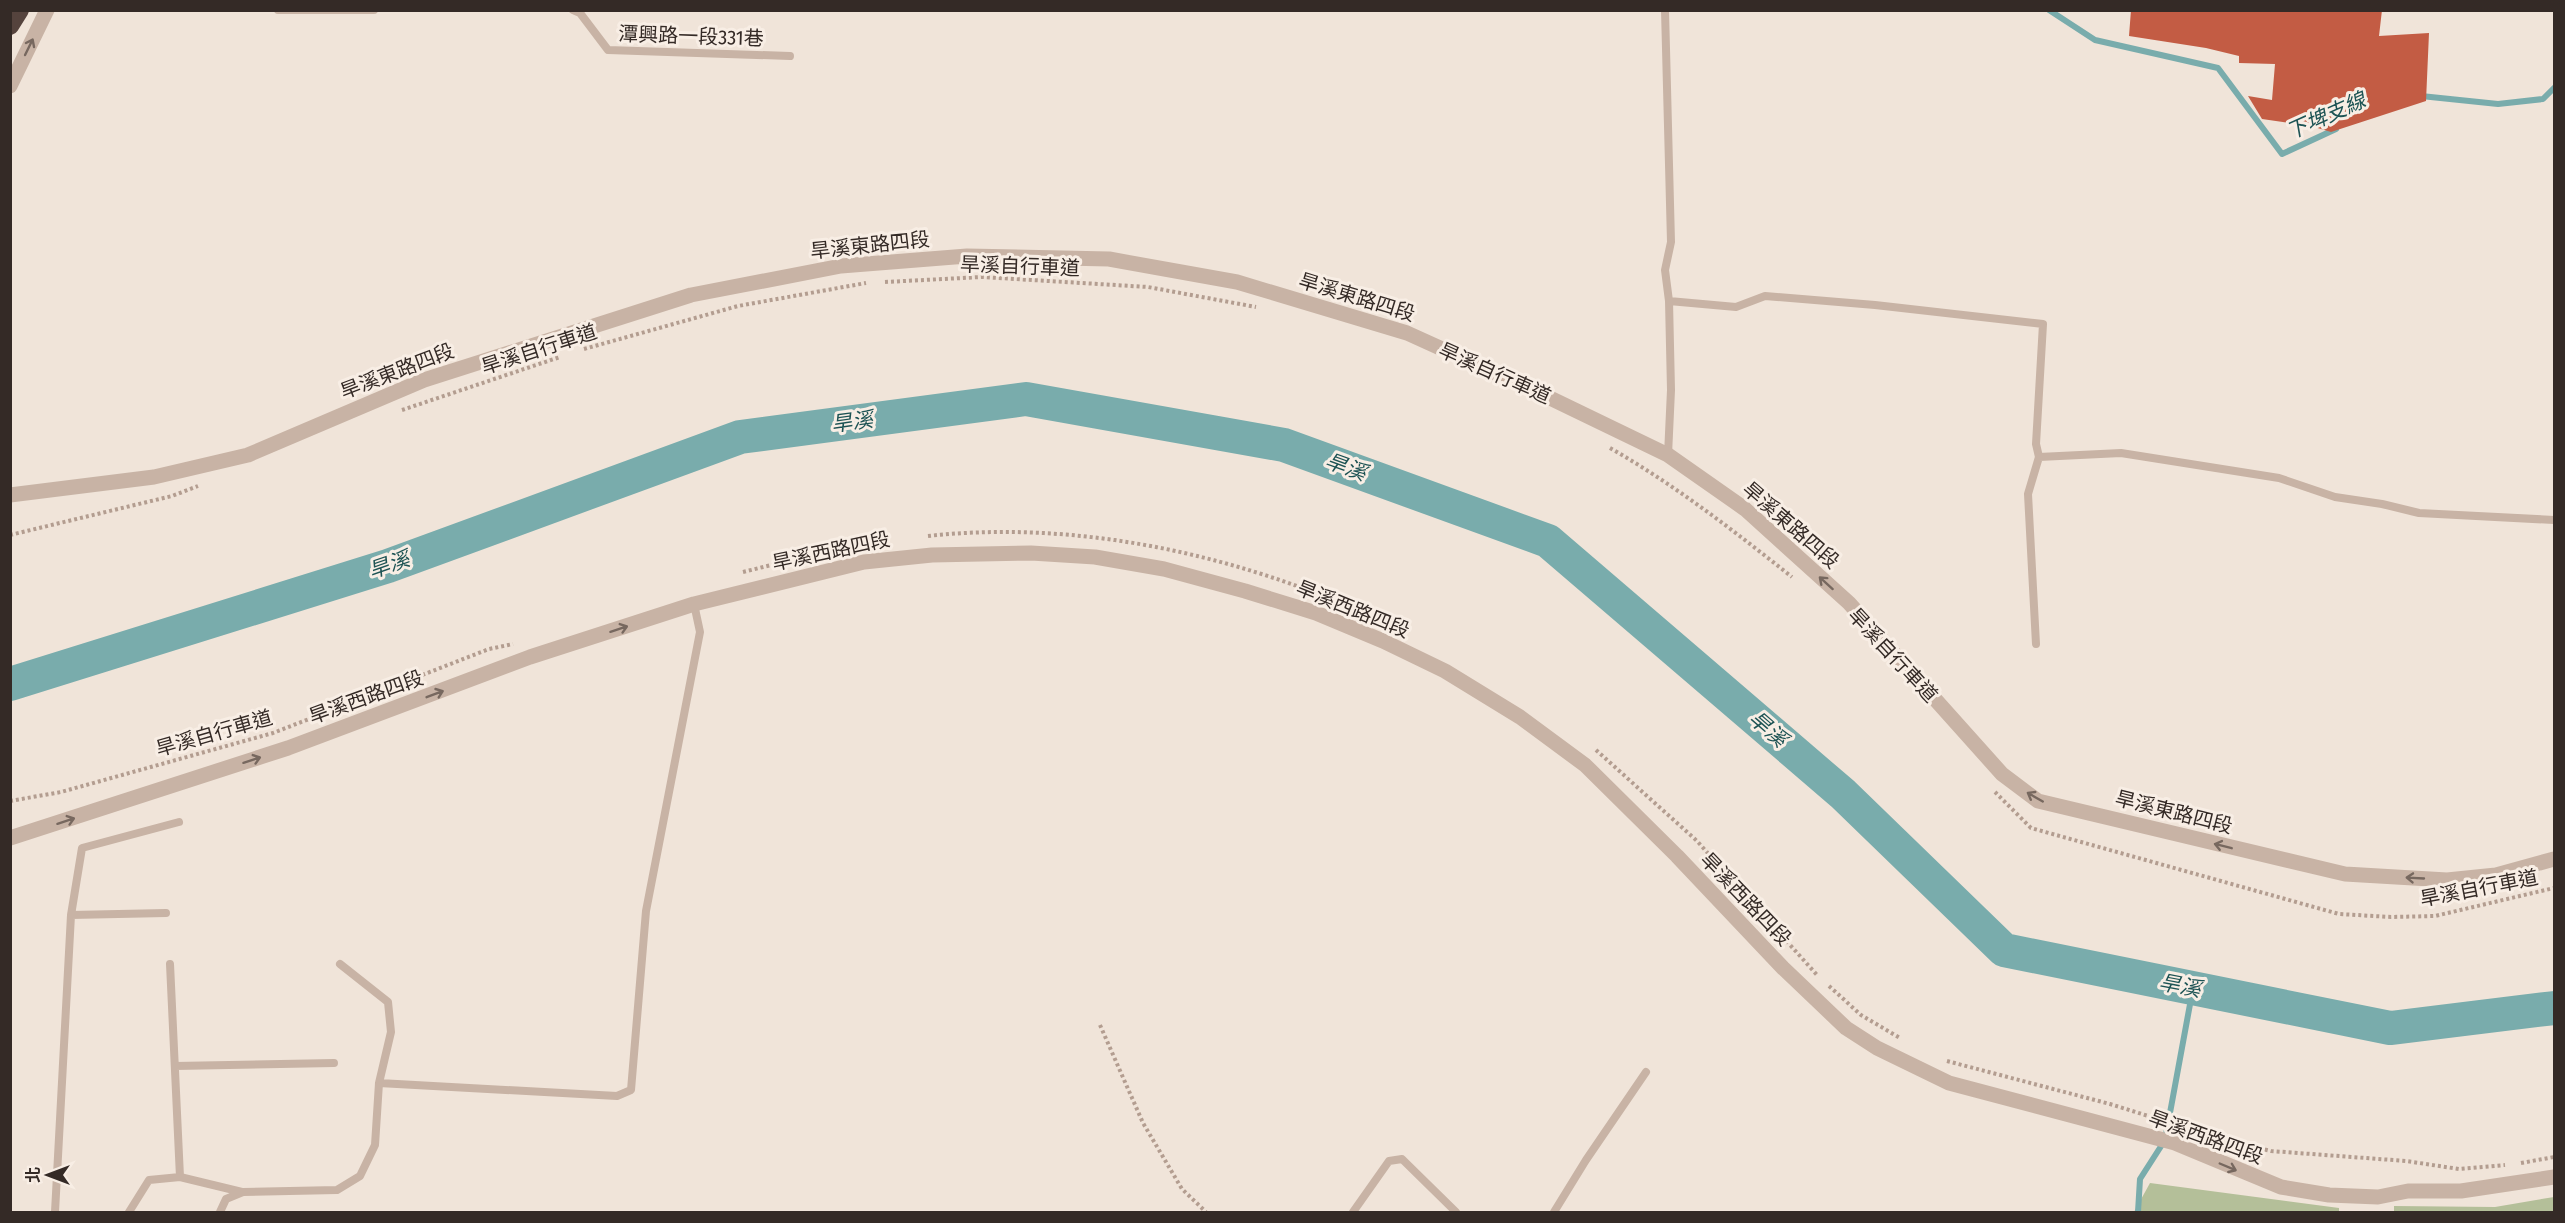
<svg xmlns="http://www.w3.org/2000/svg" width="2565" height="1223" font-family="'Fira Sans Condensed','Noto Sans TC',sans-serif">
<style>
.green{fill:#b4bf99}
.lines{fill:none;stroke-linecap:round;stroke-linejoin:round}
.stream{stroke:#79acac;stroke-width:6}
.river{stroke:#79acac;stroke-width:34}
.building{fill:#c35c44}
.path{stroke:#b39d90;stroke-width:4;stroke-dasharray:3 3;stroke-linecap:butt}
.service{stroke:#c8b3a5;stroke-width:8}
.minor{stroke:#c8b3a5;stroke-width:15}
.motorway{stroke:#55433d;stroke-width:18}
.oneway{stroke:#77685f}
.labels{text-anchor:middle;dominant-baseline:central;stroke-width:6;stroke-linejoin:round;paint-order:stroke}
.street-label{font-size:20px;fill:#342a26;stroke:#f8eee5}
.water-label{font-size:21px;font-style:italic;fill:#1d5354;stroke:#f8eee5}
</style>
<rect width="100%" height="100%" fill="#f0e4d9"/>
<path class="green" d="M2150,1183L2339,1208V1212H2134Z
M2554,1197V1212H2394V1206L2495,1207Z"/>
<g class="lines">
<path class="stream" d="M2049,10L2095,40L2218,68L2282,154L2336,129
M2421,96L2498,104L2543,99L2554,88
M2138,1212L2140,1179L2165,1140L2193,988"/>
<path class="river" d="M10,684L388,566L740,437L1026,399L1284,445L1548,541L1843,794L2004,950L2390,1028L2554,1008"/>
</g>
<path class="building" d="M2131,10H2382L2379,36L2429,33L2426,101L2331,132L2311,126L2262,119L2248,96L2272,100L2275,64L2239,63V56L2206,48L2129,36Z"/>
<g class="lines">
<path class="path" d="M885,282L982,277L1148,287L1256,307
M584,349L738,306L866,283
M402,410L560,357
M1610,448C1675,485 1734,531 1792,577
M10,535L172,496L198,486
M928,536C1075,520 1228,553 1362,612
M743,572L832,550
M1596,750L1697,841L1817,975
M1995,792L2031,828L2339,914L2391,917L2435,916L2554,888
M10,801L61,792L273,733L489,649L513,644
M1829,986L1861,1015L1900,1038
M1100,1025L1143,1123L1182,1189L1206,1212
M1947,1061L2110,1104L2225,1140L2271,1151L2406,1161L2459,1169L2505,1165
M2521,1163L2554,1157"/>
<path class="service" d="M278,10H374
M573,10L580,13L608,50L790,56
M1665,10L1671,242L1665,270L1669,301L1671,390L1668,455
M1669,301L1736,307L1765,296L1875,305L2043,324L2036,444L2039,457L2028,494L2036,644
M2039,457L2121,453L2279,478L2335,497L2382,504L2419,513L2554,520
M71,915L166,913
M170,964L180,1177
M340,964L388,1002L391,1032L379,1083
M175,1066L334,1063
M55,1212L71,915L82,848L179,822
M129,1212L149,1180L180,1177L242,1192
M220,1212L226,1199L243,1192L337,1190L360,1176L375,1145L379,1083L617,1096L631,1090L646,911L700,632L694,604
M1353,1212L1389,1161L1402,1159L1456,1212
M1554,1212L1586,1160L1646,1072"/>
<path class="minor" d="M10,86L47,10
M10,495L154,477L248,455L424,380L691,295L841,266L967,256L1109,259L1237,282L1407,333L1550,398L1668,455L1745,509L1849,603L2002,774L2038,801L2345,874L2447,880L2496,875L2554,859
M10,838L288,748L530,657L694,604L864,562L932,555L1031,553L1095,557L1164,569L1245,591L1316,613L1383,641L1445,671L1520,717L1585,765L1677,856L1783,968L1846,1028L1877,1048L1949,1083L2175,1143L2281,1187L2329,1195L2378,1197L2408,1191H2461L2554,1177"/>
<path class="motorway" d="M10,26L20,10"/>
</g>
<defs><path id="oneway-shaft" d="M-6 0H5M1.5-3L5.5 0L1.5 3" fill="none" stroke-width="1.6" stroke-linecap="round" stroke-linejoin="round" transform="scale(1.5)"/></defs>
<g class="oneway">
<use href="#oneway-shaft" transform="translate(29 47) rotate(-64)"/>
<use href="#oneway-shaft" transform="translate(1826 583) rotate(-138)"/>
<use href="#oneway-shaft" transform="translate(619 629) rotate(-18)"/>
<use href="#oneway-shaft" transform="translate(435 694) rotate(-21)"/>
<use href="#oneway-shaft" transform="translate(252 760) rotate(-18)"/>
<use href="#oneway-shaft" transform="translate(2035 797) rotate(-150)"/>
<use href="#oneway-shaft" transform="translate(66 821) rotate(-18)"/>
<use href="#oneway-shaft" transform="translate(2223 846) rotate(-166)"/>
<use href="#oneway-shaft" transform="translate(2415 878) rotate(-177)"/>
<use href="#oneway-shaft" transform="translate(2228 1167) rotate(23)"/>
</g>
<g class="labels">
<g class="street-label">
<text transform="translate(691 36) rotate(2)">潭興路一段331巷</text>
<text transform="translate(870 245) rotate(-6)">旱溪東路四段</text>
<text transform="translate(1020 266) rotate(2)">旱溪自行車道</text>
<text transform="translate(1357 297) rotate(17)">旱溪東路四段</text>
<text transform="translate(539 349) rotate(-18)">旱溪自行車道</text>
<text transform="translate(397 371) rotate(-21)">旱溪東路四段</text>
<text transform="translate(1495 373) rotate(24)">旱溪自行車道</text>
<text transform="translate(1791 525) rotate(41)">旱溪東路四段</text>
<text transform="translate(831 551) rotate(-12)">旱溪西路四段</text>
<text transform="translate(1353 609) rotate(22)">旱溪西路四段</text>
<text transform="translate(1893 655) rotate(47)">旱溪自行車道</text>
<text transform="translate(366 697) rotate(-20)">旱溪西路四段</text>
<text transform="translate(214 733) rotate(-16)">旱溪自行車道</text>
<text transform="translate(2174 812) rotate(14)">旱溪東路四段</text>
<text transform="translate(2479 888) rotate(-11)">旱溪自行車道</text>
<text transform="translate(1746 899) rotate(46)">旱溪西路四段</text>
<text transform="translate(2206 1137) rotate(20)">旱溪西路四段</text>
</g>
<g class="water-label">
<text transform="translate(2326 116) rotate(-24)">下埤支線</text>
<text transform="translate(852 422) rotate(-8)">旱溪</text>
<text transform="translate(1346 467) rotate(20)">旱溪</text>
<text transform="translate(389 565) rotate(-19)">旱溪</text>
<text transform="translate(1768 729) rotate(41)">旱溪</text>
<text transform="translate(2180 986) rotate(11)">旱溪</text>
</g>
</g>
<rect width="2565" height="1223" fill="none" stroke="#342a26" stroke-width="24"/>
<g transform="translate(48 1175) rotate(270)" stroke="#f8eee5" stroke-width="4.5" paint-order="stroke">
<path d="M0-4.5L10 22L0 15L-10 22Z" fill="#342a26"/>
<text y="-9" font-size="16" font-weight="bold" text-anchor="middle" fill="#342a26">北</text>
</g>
</svg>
